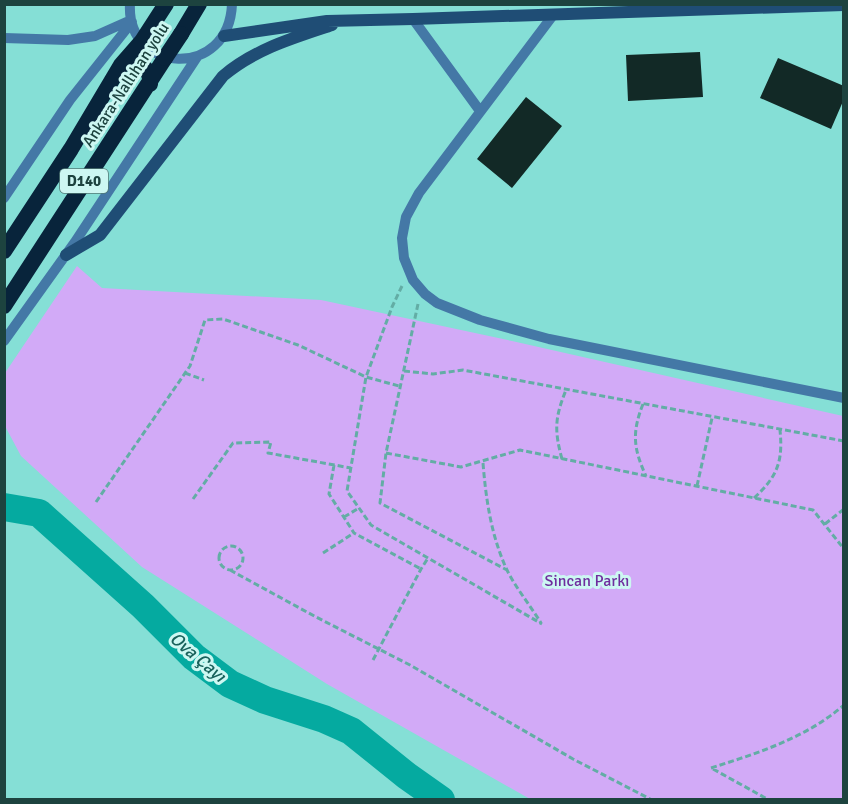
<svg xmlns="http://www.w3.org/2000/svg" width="848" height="804" font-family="Signika,sans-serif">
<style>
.green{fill:#d2aaf7}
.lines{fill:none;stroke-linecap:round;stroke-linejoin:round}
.river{stroke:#05aaa0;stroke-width:28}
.building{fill:#122926}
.path{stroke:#63ada5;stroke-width:3;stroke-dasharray:6 3;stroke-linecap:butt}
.tertiary{stroke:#4478a6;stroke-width:10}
.secondary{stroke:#1f4d75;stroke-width:12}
.trunk{stroke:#08243b;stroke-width:16}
.trunk-bridge{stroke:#08243b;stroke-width:16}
.labels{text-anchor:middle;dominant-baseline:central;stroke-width:6;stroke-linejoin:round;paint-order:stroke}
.shield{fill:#cdf7f2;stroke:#527975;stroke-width:1.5}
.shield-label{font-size:15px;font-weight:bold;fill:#1d433f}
.street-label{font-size:16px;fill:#1d433f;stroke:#cdf7f2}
.park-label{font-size:16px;fill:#6f2e9e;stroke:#cdf7f2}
.water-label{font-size:18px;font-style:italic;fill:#18615b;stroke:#cdf7f2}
</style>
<rect width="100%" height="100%" fill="#85dfd6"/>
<path class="green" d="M77,266L102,288L321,300L512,341L843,416V799H530L327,684L142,567L21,456L5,426V373Z"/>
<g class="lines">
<path class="river" d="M4,507L39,513L143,606L194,657L230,684L265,700L324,719L351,731L407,776L441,800"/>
</g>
<path class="building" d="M700,52L703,97L628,101L626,55Z
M778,58L844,86V99L831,129L760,98Z
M526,97L562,126L512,188L477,159Z"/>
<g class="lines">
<path class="path" d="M402,286L392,307L366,377L347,491L371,525L542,624
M418,304L386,453L380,503L507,570
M404,371L433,374L463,370L844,441
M185,373L204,380
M643,404C632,432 633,448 646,476
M386,453L461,467L520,450L813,510L844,549
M562,459C554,430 555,417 566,390
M483,463C486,500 491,534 506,568C515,587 530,605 541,623
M334,465L329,494L354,533L421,569
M697,486L712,418
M754,498C778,476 783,461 780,430
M193,499L233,443L271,442L268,453L351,468
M96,502L190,366L205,320L223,319L298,345L366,377L399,386
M344,517L359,508
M825,524L844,509
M219 558a12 12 0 1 1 24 0a12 12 0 1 1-24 0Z
M323,553L354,533
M230,570L316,617L410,665L573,759L652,800
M373,660L421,569L428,558
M711,768C758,753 806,738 844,705
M713,769L769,800"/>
<path class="tertiary" d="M130,4C126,74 229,80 232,4
M554,14L419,193L406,217L402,238L404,258L413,280L425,294L437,303L480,320L549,339L844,398
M413,19L480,111
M4,38L68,40L95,36L131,20
M4,198L70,100L132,22
M4,341L75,242L197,57"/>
<path class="secondary" d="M224,36L327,21L413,19L844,5
M66,255L100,235L223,76C255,49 293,38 332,25"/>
<path class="trunk" d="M181,34L199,4
M121,65C136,59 152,67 150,84
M4,251L71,149L121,65L142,41L166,4
M4,306L165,58"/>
<path class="trunk-bridge" d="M165,58L181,34"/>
</g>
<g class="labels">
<rect class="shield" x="60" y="169" width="48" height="24" rx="4.5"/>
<g class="shield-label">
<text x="84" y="181">D140</text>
</g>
<g class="street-label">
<text transform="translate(126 85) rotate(-57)">Ankara-Nallıhan yolu</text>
</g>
<g class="park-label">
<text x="587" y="581">Sincan Parkı</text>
</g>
<g class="water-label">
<text transform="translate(198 657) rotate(40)">Ova Çayı</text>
</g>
</g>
<rect width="848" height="804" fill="none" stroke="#1d433f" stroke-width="12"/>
</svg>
